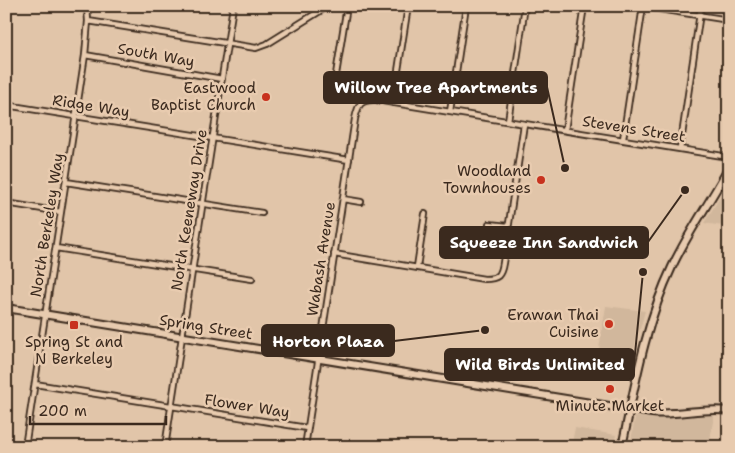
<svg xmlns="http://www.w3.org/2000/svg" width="735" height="453" font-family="'Shantell Sans',sans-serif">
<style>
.built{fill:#d1b79c}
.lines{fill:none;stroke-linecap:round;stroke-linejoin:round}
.street-casing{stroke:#3b2a1e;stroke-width:8}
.secondary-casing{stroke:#3b2a1e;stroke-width:10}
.street{stroke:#e8cbaf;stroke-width:4.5}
.secondary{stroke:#e8cbaf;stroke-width:6}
.poi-dot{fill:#c8321e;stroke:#e8cbaf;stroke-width:2}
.labels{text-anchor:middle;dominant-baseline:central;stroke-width:5;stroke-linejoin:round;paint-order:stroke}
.street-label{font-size:15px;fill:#3b2a1e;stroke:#e8cbaf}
.poi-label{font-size:15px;fill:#3b2a1e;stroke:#e8cbaf;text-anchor:end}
.leader{fill:none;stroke:#3b2a1e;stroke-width:2}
.callout-dot{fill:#3b2a1e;stroke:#e8cbaf;stroke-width:2}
.callout{fill:#3b2a1e;stroke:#3b2a1e;stroke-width:2}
.callout-label{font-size:16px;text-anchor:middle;font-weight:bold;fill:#fff}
</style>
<rect width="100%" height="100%" fill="#e1c5a9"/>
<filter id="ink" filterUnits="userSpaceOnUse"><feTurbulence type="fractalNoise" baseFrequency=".02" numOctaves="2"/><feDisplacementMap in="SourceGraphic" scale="10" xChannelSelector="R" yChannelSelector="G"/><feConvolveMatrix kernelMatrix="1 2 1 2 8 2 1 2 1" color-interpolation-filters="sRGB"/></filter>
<g filter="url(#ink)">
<path class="built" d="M729,183V227L704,223Z
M606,306L645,311L628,372L596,367Z
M714,415L709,447H630L635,417Z
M575,428L616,435L613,447H571Z"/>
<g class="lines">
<defs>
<path id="street" d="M640,6L729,20
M88,21L256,48L267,44L328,6
M85,55L222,79
M334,87L347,6
M393,103L408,6
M6,105L349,160
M450,112L466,6
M508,121L525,6
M565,130L584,6
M623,139L643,6
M680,149L701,6
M66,182L262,213
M343,199L361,202
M6,203L61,212
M489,224L508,226
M56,248L252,279
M334,254L484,279C498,279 501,276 503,263L524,124
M417,267L425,214
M35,384L307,428
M25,447L85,55L88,21L87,6
M165,447L233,6
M305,447L355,119C358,105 360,99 376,100L729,157"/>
<path id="secondary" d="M6,308L652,413C678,416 703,407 729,411
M622,447C635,385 645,324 672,267C688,232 711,201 729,167"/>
</defs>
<use href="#street" class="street-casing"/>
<use href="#secondary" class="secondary-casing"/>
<use href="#street" class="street"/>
<use href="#secondary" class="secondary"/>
</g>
</g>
<g class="poi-dot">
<circle cx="266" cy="97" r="5"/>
<circle cx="541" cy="180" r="5"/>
<circle cx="609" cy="324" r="5"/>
<rect x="69" y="320" width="10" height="10" rx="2.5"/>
<circle cx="610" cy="389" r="5"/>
</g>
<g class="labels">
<g class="street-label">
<text transform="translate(156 55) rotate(10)">South Way</text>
<text transform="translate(91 106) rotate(9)">Ridge Way</text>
<text transform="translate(634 129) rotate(9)">Stevens Street</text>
<text transform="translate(189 210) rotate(-81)">North Keeneway Drive</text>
<text transform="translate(47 225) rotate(-81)">North Berkeley Way</text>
<text transform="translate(321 259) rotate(-81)">Wabash Avenue</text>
<text transform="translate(206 327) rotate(9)">Spring Street</text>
<text transform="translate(247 406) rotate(9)">Flower Way</text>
</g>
<g class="poi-label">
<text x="256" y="88">Eastwood<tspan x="256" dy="17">Baptist Church</tspan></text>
<text x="531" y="171">Woodland<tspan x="531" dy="17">Townhouses</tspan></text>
<text x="599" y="315">Erawan Thai<tspan x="599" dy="17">Cuisine</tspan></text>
<text x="74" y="342" text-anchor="middle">Spring St and<tspan x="74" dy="17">N Berkeley</tspan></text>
<text x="610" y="406" text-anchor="middle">Minute Market</text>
</g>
</g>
<path class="leader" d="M565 168L547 87M685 190L648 242M485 330L394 341M643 272L634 364"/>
<g class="callout-dot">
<circle cx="565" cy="168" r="5"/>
<circle cx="685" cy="190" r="5"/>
<circle cx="485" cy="330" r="5"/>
<circle cx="643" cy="272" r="5"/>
</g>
<g class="callout">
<rect x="324" y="72" width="223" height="31" rx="5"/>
<rect x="440" y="227" width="208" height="31" rx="5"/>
<rect x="262" y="325" width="132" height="31" rx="5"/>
<rect x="445" y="349" width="189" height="31" rx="5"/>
</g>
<g class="callout-label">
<text x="436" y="93">Willow Tree Apartments</text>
<text x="544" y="248">Squeeze Inn Sandwich</text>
<text x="328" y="347">Horton Plaza</text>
<text x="540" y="370">Wild Birds Unlimited</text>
</g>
<rect width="735" height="453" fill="none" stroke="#e8cbaf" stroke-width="25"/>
<rect x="12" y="12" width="710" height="428" fill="none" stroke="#3b2a1e" stroke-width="2" filter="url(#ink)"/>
<path d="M30 416v8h136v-8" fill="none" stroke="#3b2a1e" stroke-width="2.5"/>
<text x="38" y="416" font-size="15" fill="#3b2a1e" stroke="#e8cbaf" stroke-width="4" paint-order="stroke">200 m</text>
</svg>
